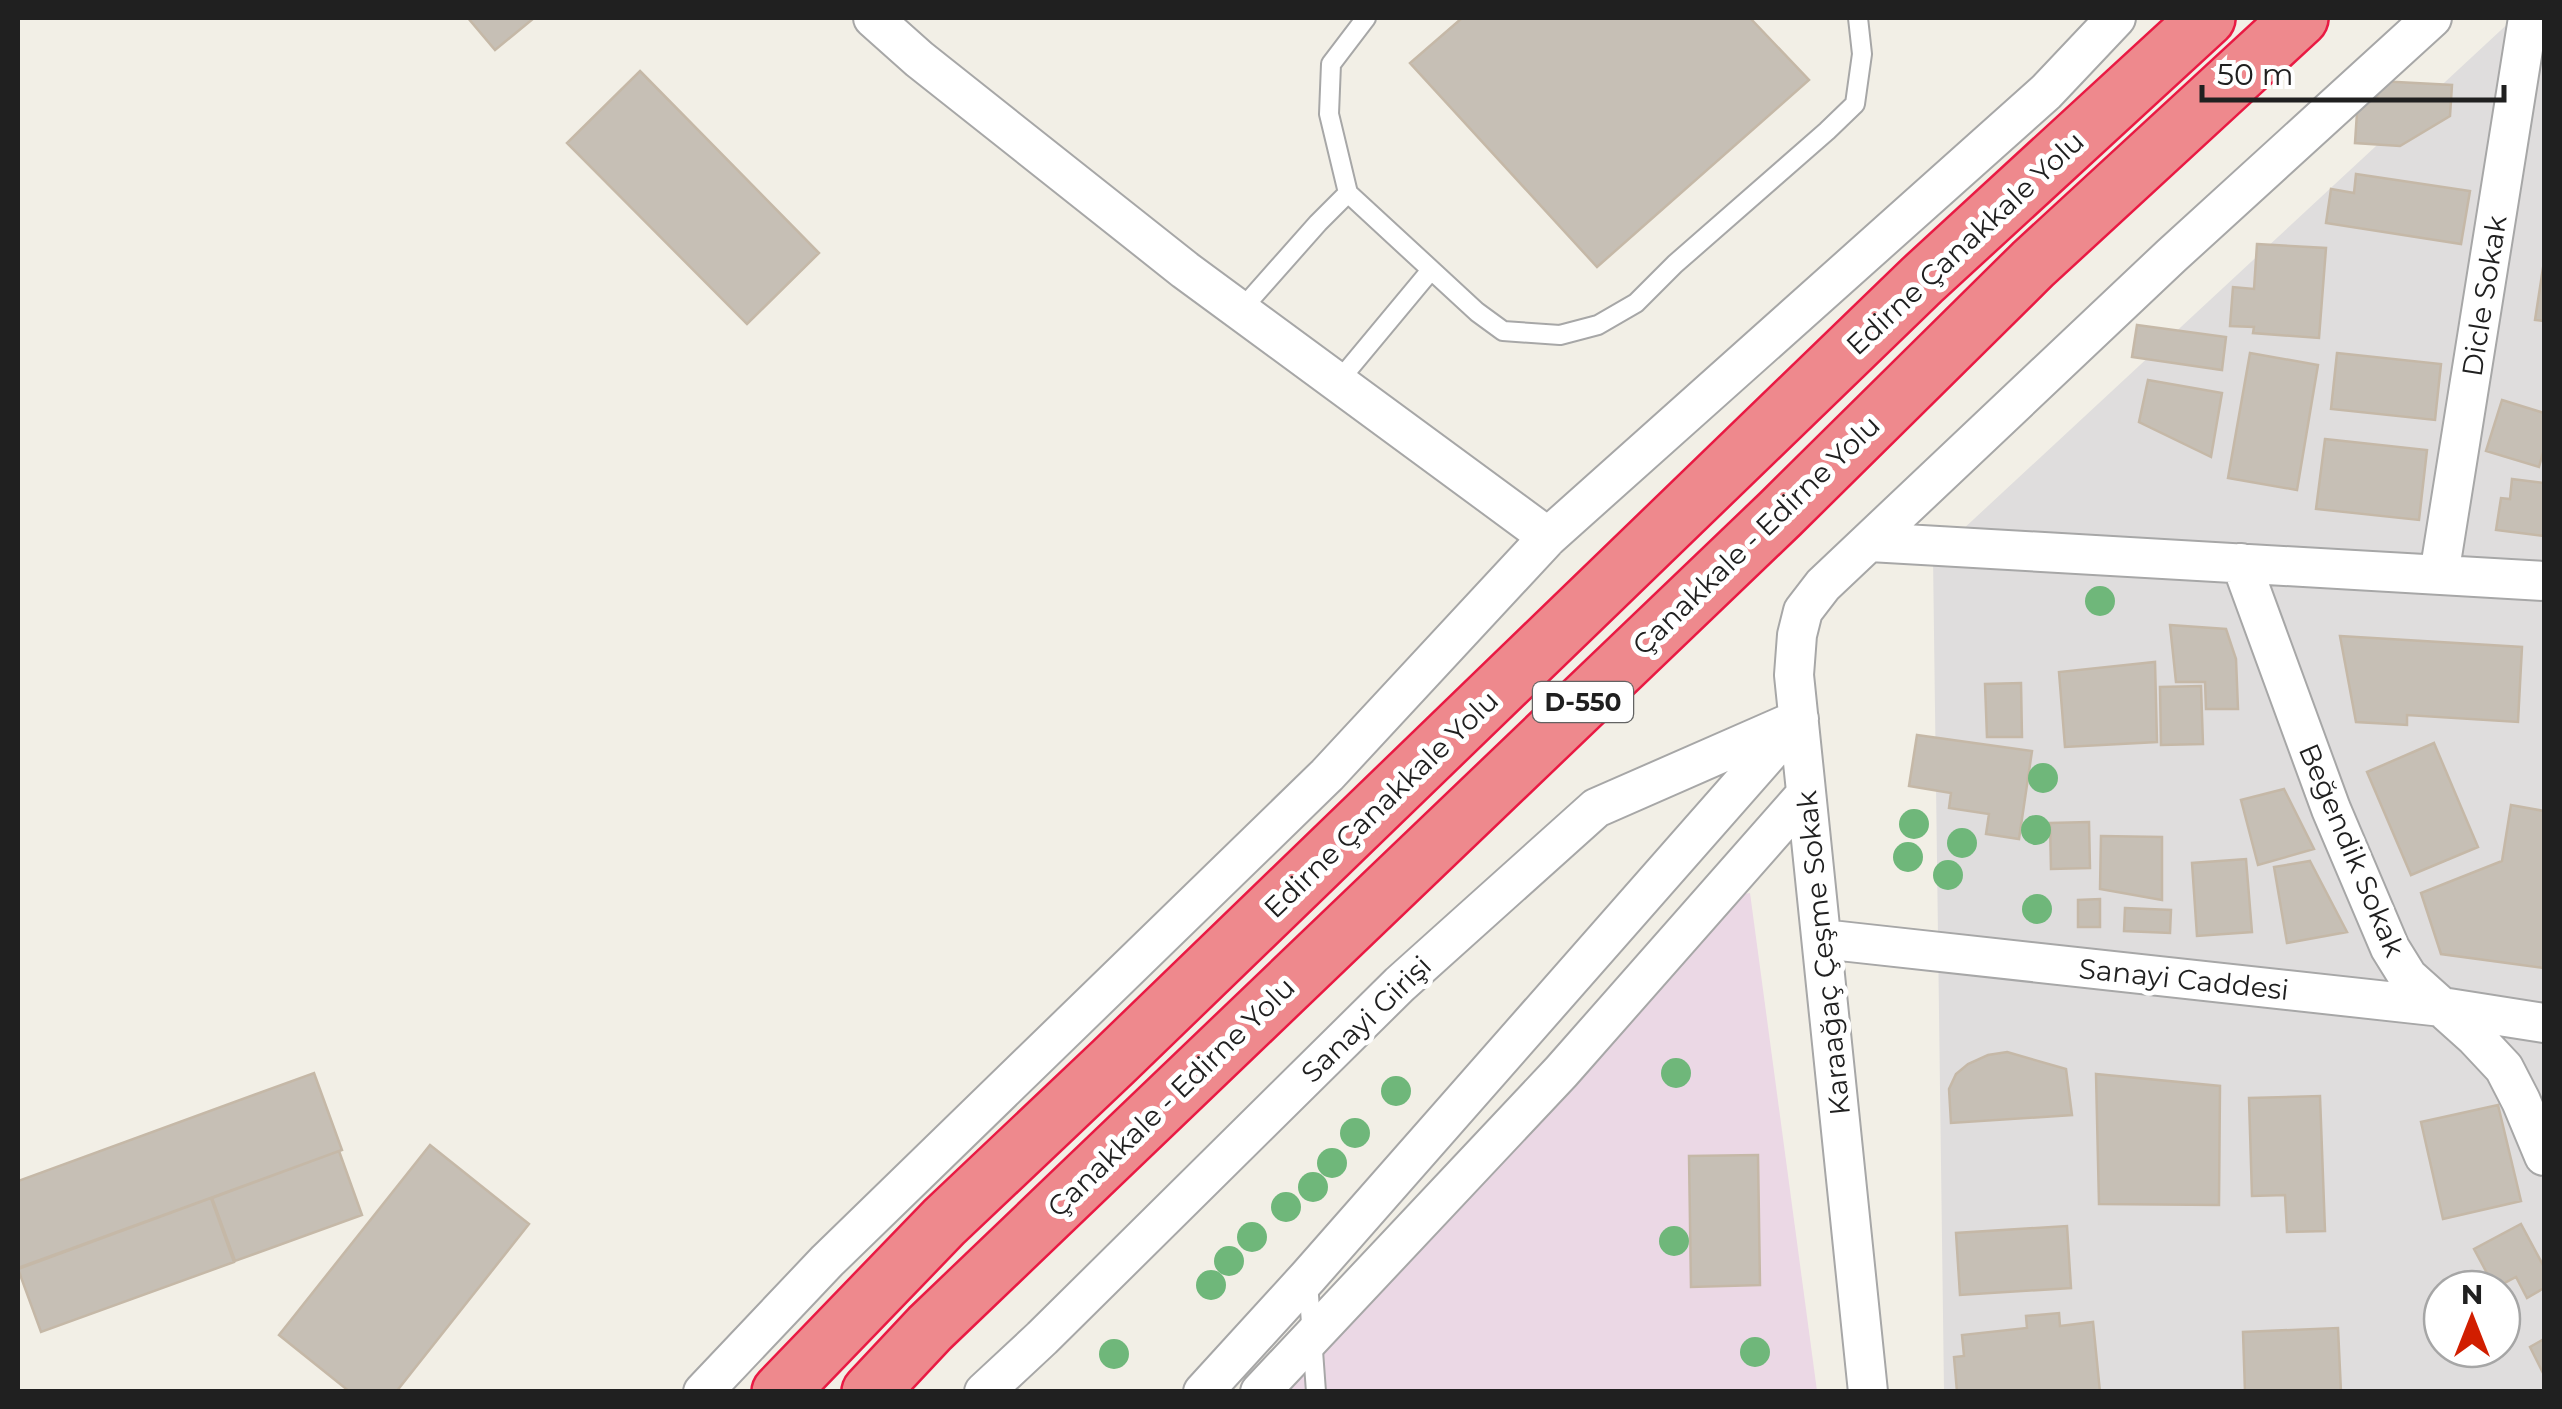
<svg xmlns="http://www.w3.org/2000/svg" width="2562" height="1409" font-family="Montserrat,sans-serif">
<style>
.residential{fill:#dfdddd;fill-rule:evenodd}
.industrial{fill:#ebd8e5}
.building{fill:#c6bfb5;stroke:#c5b8a7;stroke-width:2.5}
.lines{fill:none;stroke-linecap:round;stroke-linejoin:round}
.lane-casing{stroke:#a7a7a7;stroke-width:22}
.street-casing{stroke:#a7a7a7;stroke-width:42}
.highway-casing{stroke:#e91a43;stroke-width:60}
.lane{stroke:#fff;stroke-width:18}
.street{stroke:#fff;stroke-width:38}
.highway{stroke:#ee898d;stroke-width:55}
.tree{fill:#6fb77a}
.labels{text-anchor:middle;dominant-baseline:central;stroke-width:10;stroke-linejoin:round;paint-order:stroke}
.shield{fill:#fff;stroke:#636363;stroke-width:2.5}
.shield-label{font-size:25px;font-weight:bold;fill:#202020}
.street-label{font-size:28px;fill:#202020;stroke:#fff}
</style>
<rect width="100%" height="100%" fill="#f2efe6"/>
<path class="residential" d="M2514,18H2544V1391H1944L1933,557ZM2442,1289H2502V1349H2442Z"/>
<path class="industrial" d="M1750,893L1817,1391L1271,1392L1737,895Z"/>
<path class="building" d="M468,18H534L495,50Z
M1462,18H1750L1809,80L1597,267L1410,63Z
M640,71L819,253L747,324L567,143Z
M2378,81L2452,85L2450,116L2400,146L2355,143L2358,97H2377Z
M2356,174L2470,191L2461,244L2326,223L2331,189L2354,193Z
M2257,244L2326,248L2319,338L2253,333L2254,327L2230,326L2233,287L2254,289Z
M2543,268L2544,269V321L2535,320Z
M2137,325L2226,337L2222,370L2132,357Z
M2250,353L2318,365L2297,490L2228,478Z
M2337,353L2441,364L2435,420L2331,409Z
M2148,380L2222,393L2211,457L2139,422Z
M2502,400L2544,413V449L2539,467L2486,451Z
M2325,439L2427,450L2419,520L2316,509Z
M2512,479L2544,483V536L2496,530L2501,498L2510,499Z
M2170,625L2226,629L2236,659L2238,709H2206L2205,682H2176Z
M2340,636L2522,647L2518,722L2407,715V725L2356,722Z
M2155,662L2157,742L2065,747L2059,672Z
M2021,683L2022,737H1987L1985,684Z
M2201,686L2203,744L2161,745L2160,687Z
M1917,735L2032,751L2019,839L1986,834L1989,814L1949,808L1951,793L1909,786Z
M2434,743L2478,847L2411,875L2367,772Z
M2284,789L2314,849L2258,865L2241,800Z
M2511,805L2544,811V968L2441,954L2421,893L2502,861Z
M2089,822L2090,868L2051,869L2050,823Z
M2101,836L2162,837V900L2100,889Z
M2246,859L2252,932L2197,936L2192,863Z
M2310,861L2347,932L2287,943L2274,867Z
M2100,899V927H2078V900Z
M2125,908L2171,910L2170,933L2124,931Z
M2007,1052L2066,1069L2072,1115L1951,1123L1949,1089L1956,1074L1968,1064L1988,1055Z
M314,1073L342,1150L18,1268V1181Z
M2096,1074L2220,1086L2219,1205L2099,1204Z
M2320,1096L2325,1231L2287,1232L2285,1195L2252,1196L2249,1098Z
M2498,1105L2521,1201L2443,1219L2421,1122Z
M430,1145L529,1224L396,1392H350L279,1335Z
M339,1151L362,1215L235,1261L212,1198Z
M1758,1155L1760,1285L1691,1287L1689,1156Z
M211,1198L234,1262L41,1332L18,1269Z
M2521,1224L2544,1267V1288L2527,1298L2516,1277L2495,1288L2474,1249Z
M2067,1226L2071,1288L1960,1295L1956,1233Z
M2059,1313L2060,1326L2093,1322L2100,1392H1957L1954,1357L1964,1356L1962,1335L2027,1328L2026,1316Z
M2502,1315H2507L2509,1345L2502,1346Z
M2338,1328L2341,1392H2245L2243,1332Z
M2544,1339V1375L2530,1347Z"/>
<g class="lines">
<defs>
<path id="lane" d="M1366,18L1331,64L1329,114L1348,193L1477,312L1503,331L1560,335L1598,325L1636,303L1675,264L1827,131L1855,104L1862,54L1858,18
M1240,311L1318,223L1348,193
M1337,383L1431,270
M1308,1282L1316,1392"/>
<path id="street" d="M873,18L919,59L1185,270L1548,537
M1870,542L2544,581
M2241,563L2331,809L2390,948L2408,977L2474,1036L2504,1068L2521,1101L2544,1156
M2439,575L2528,18
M1822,939L2442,1007L2544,1023
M703,1392L827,1261L1327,775L1548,537L2046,92L2116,18
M984,1392L1042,1338L1400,984L1596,808L1799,719
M1203,1392L1308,1277L1790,729
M1260,1392L1561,1072L1806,794
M1868,1392L1794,675L1797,635L1803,611L1823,585L2171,256L2432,18"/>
<path id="highway" d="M780,1392L944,1222L1113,1062L1922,280L2207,18
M870,1392L930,1328L1780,514L2033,264L2300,18"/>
</defs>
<use href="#lane" class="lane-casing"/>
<use href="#street" class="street-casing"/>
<use href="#highway" class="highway-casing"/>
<use href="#lane" class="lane"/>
<use href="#street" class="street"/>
<use href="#highway" class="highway"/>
</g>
<g class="tree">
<circle cx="2100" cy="601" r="15"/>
<circle cx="2043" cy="778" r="15"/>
<circle cx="1914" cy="824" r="15"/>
<circle cx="2036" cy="830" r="15"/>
<circle cx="1962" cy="843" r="15"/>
<circle cx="1908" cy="857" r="15"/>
<circle cx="1948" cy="875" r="15"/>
<circle cx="2037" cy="909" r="15"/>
<circle cx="1676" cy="1073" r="15"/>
<circle cx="1396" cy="1091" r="15"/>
<circle cx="1355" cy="1133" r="15"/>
<circle cx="1332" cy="1163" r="15"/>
<circle cx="1313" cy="1187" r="15"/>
<circle cx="1286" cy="1207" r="15"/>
<circle cx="1252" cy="1237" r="15"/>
<circle cx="1674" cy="1241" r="15"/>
<circle cx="1229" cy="1261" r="15"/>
<circle cx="1211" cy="1285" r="15"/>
<circle cx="1755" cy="1352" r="15"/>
<circle cx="1114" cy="1354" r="15"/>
</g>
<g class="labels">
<rect class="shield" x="1533" y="682" width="100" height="40" rx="8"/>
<g class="shield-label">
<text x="1583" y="702">D-550</text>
</g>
<g class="street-label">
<text transform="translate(1965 243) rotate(-43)">Edirne Çanakkale Yolu</text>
<text transform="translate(2484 296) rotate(-81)">Dicle Sokak</text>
<text transform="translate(1756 535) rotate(-44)">Çanakkale - Edirne Yolu</text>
<text transform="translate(1381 804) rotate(-44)">Edirne Çanakkale Yolu</text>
<text transform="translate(2352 850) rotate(67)">Beğendik Sokak</text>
<text transform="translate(1823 953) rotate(-96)">Karaağaç Çeşme Sokak</text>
<text transform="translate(2184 979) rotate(6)">Sanayi Caddesi</text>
<text transform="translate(1366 1019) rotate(-44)">Sanayi Girişi</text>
<text transform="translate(1171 1097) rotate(-44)">Çanakkale - Edirne Yolu</text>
</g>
</g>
<rect width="2562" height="1409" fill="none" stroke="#202020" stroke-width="40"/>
<g transform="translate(2472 1319)"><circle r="48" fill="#ffffff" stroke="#a6a6a6" stroke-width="2.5"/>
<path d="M0-8L18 38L0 25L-18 38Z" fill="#d11e00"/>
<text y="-15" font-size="28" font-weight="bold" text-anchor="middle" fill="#202020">N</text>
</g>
<path d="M2202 85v15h302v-15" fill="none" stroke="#202020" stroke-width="5"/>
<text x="2217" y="85" font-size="30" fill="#202020" stroke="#ffffff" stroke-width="8" paint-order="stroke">50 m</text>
</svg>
